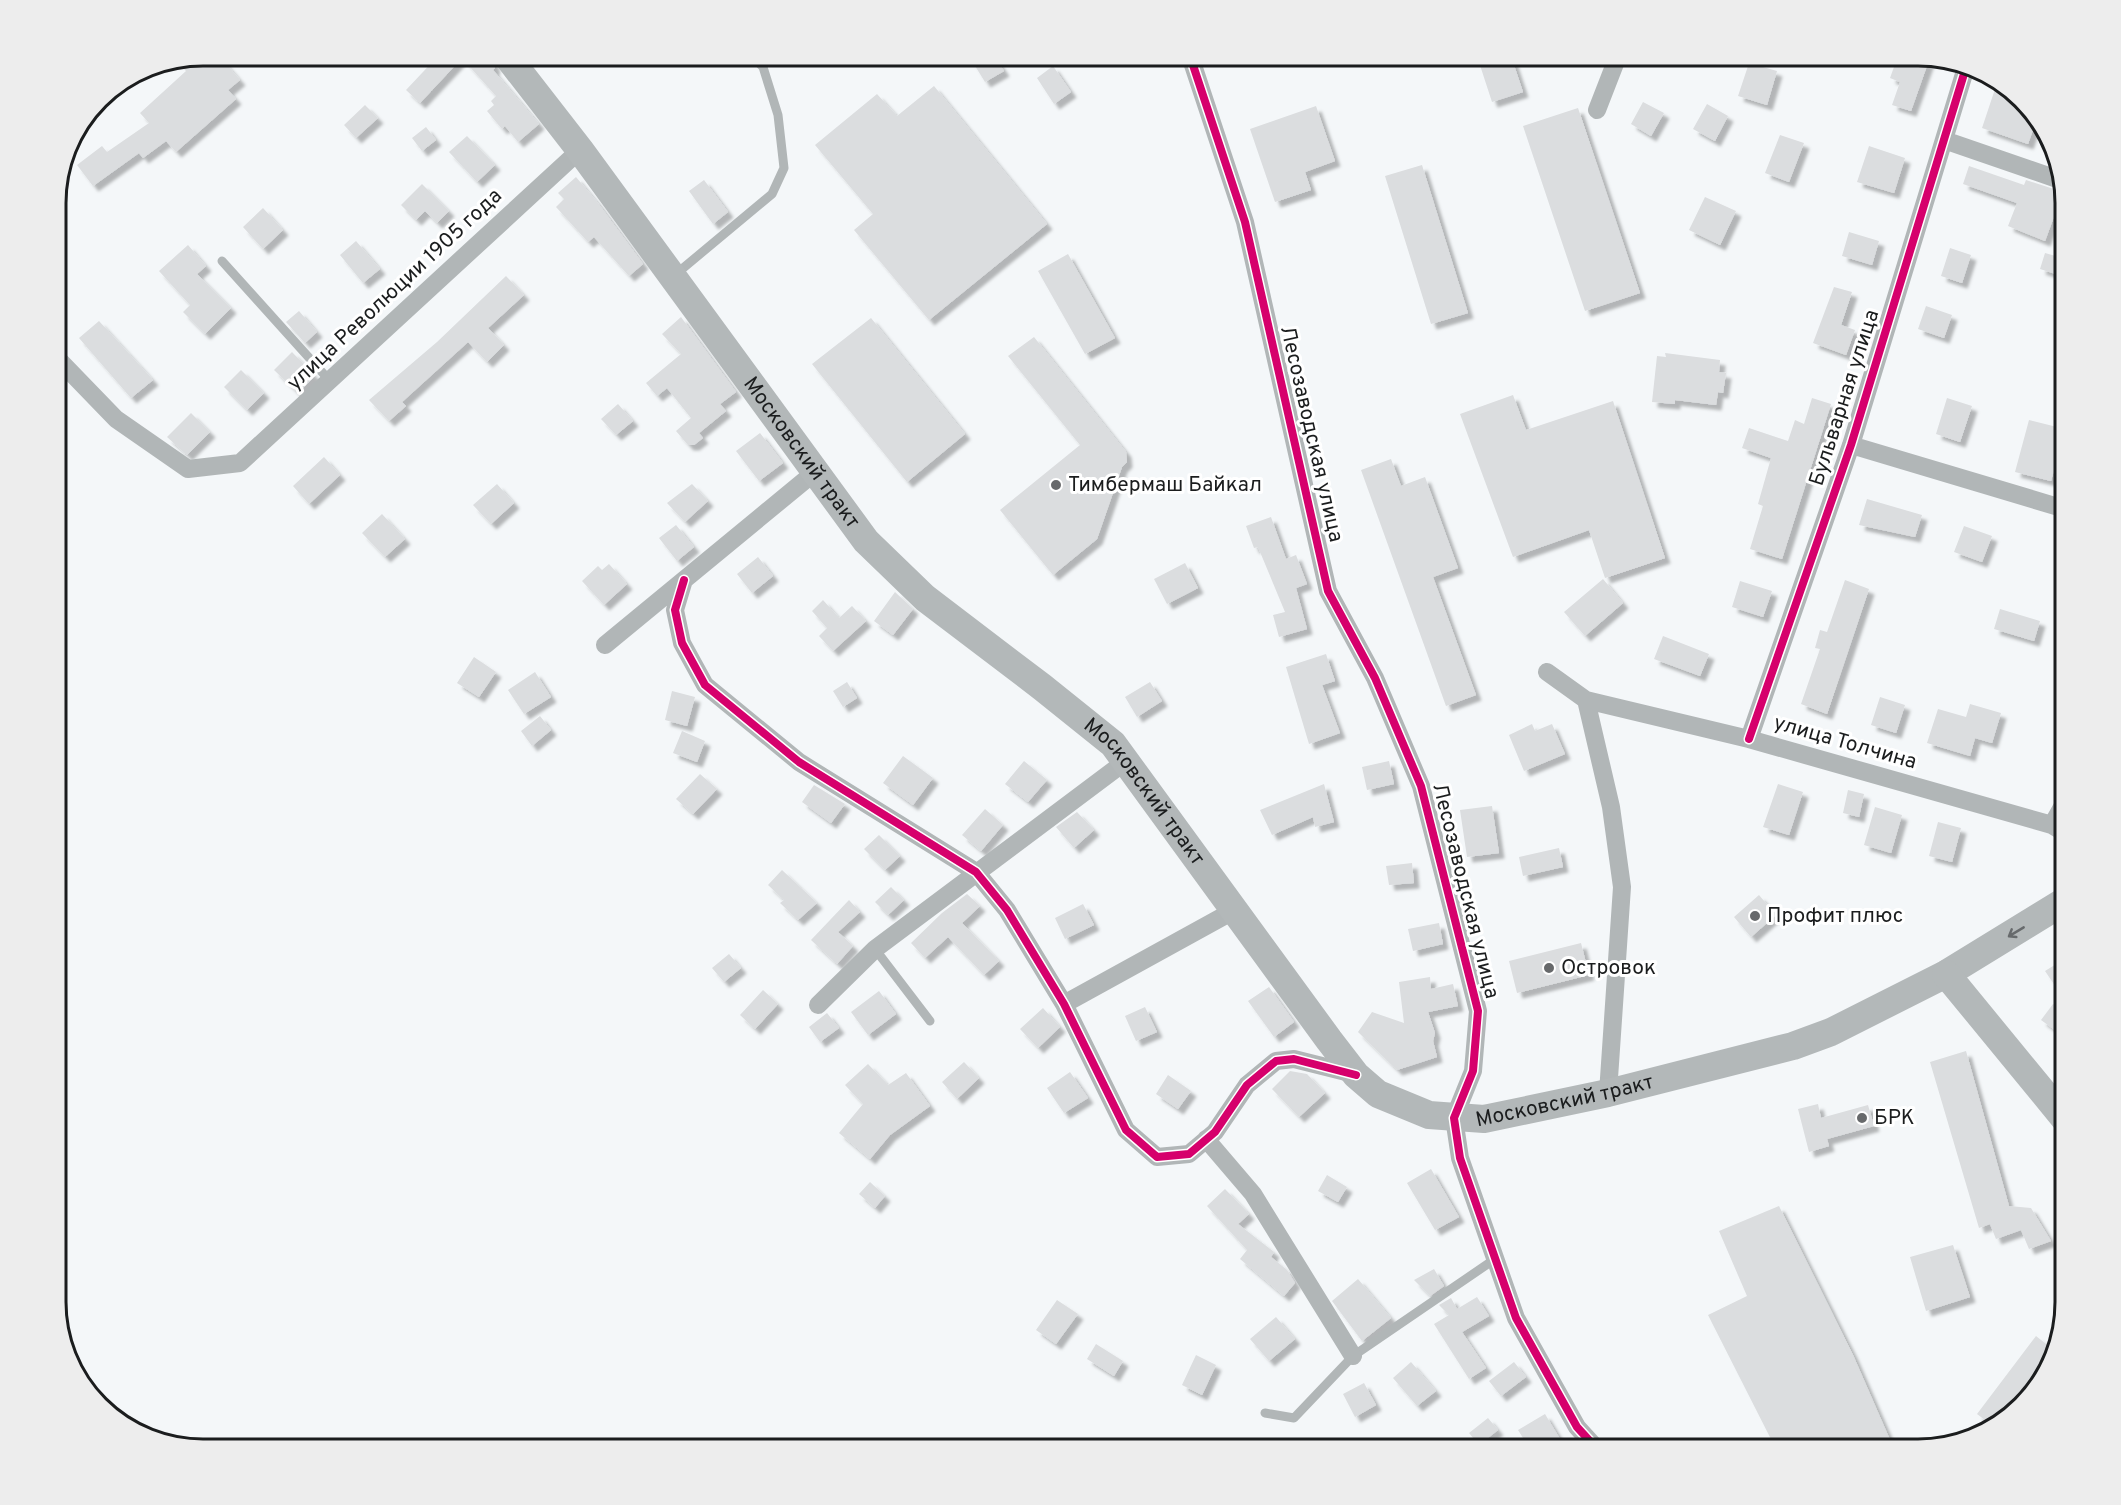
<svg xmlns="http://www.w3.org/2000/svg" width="2121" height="1505" font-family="Overpass,sans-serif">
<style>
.building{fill:#dbdddf;filter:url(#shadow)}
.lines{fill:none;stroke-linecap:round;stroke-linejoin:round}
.lane{stroke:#b1b6b7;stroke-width:9}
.street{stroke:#b1b6b7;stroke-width:18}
.primary{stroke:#b3b8b9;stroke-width:28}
.cycleway-casing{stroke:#fff;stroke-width:11}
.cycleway{stroke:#d6006c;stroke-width:8}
.oneway{stroke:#676a6c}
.poi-dot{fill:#67696b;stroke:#fff;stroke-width:2}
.labels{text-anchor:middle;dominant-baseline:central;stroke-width:6;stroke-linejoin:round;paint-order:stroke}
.street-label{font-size:21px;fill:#1b1d1e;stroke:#fff}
.poi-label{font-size:21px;fill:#1b1d1e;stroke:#fff;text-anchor:start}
.rim{fill:none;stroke:#1b1d1e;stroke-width:3}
</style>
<defs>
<filter id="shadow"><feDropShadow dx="5.5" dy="5.5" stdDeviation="1.5" flood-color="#0004"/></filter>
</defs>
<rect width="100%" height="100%" fill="#f4f7f9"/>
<path class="building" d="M199,56H219L240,80L228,90L236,99L176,152L166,141L143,158L139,153L93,186L77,165L102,146L107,152L149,123L140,113L186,71L184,69Z
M438,56H491L495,68L493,70L539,124L518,142L505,126L502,129L487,111L494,105L491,101L496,96L462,58L420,103L406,90Z
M969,56H994L1004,71L985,82Z
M1477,56H1511L1523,92L1492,102Z
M1898,56H1915L1929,60L1911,111L1892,105L1900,82L1890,78Z
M1749,63L1777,71L1767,105L1738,96Z
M1053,66L1071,92L1054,104L1037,78Z
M934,86L1047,224L929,320L854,230L873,214L815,145L877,94L897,116Z
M1995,89L2015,95L2036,121L2028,144L1982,128Z
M1643,102L1664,113L1651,136L1631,124Z
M1707,104L1728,116L1715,141L1693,129Z
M365,105L378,118L356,138L344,125Z
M1316,106L1335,161L1305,172L1311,190L1275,202L1250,129Z
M1578,108L1640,293L1585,311L1523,126Z
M426,127L436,140L422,151L412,138Z
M1780,135L1804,143L1789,182L1765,173Z
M467,136L495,165L477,182L449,152Z
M1869,146L1905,158L1894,193L1857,182Z
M1422,165L1468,313L1431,324L1385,176Z
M1969,166L2024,185L2026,180L2063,192L2045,241L2008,226L2017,203L1963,184Z
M576,177L597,202L643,264L629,276L594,237L588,242L556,207L564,199L558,193Z
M704,180L728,212L713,224L689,191Z
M422,184L449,211L437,223L425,211L416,220L401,205Z
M1705,197L1736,211L1720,245L1689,230Z
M263,208L283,230L263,249L243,227Z
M1849,232L1879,241L1872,265L1842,256Z
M356,241L380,269L363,283L340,255Z
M188,245L206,266L197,274L231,308L205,334L183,312L190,305L159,271Z
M1950,248L1971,255L1962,283L1941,276Z
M2045,253L2066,259L2062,276L2040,269Z
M1068,254L1115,338L1085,354L1038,271Z
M506,276L524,295L488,328L504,345L487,362L468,342L402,402L406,406L389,421L369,400L437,342Z
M1834,287L1852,292L1841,325L1855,330L1846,355L1813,343Z
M1926,306L1952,315L1944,338L1918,329Z
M299,311L317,332L305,343L286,322Z
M681,317L736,392L720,404L726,411L699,433L703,438L694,445H688L676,431L691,418L667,388L657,396L646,383L681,354L662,334Z
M871,318L965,434L907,482L812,364Z
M99,321L153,380L131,398L79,338Z
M1034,337L1126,452L1127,462L1122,467L1097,539L1053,575L1000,510L1080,445L1008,356Z
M292,352L315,376L298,393L274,370Z
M1665,353L1720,360L1719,372L1726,373L1723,393L1718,392L1716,405L1675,400V404L1652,402L1657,356L1666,357Z
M241,370L264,393L247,410L224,387Z
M1513,395L1526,430L1613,401L1665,558L1605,578L1589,530L1513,557L1460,414Z
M1812,398L1831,404L1782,559L1750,549L1763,506L1758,504L1771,458L1742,448L1749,428L1788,441L1795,420L1804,424Z
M1947,398L1972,406L1960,442L1936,434Z
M618,404L633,421L616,435L601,419Z
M191,413L210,432L187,455L167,437Z
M2029,420L2065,429L2051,481L2015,472Z
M760,433L783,463L759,481L736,451Z
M324,457L340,475L309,504L293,486Z
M1391,459L1401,486L1425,477L1458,568L1433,577L1476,695L1446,706L1361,470Z
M497,484L514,503L491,524L473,505Z
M692,484L708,501L685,522L667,503Z
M1867,499L1922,515L1915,537L1859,525Z
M382,514L405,539L385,557L362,533Z
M1271,517L1286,559L1296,555L1307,584L1296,588L1307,629L1279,637L1273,615L1285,612L1258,547L1254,548L1246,526Z
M676,525L694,547L677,561L659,538Z
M1964,526L1992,536L1982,562L1954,552Z
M758,557L773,576L752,593L737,574Z
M1185,563L1198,588L1167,604L1154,579Z
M609,564L627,584L604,605L582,581L598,566L602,570Z
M1603,579L1623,603L1585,636L1564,612Z
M1845,580L1869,589L1827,714L1801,704L1820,649L1815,648L1820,630L1827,632Z
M1740,581L1772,591L1763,617L1732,607Z
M895,592L913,609L893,635L874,621Z
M823,600L839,618L852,606L866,621L833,651L819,636L827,628L812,611Z
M2000,609L2040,621L2034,641L1994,629Z
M1663,636L1709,654L1700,676L1654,659Z
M1326,654L1335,681L1322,685L1340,733L1309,744L1286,667Z
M474,657L496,672L479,697L457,683Z
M535,672L551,697L524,714L508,690Z
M847,682L857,698L843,707L833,691Z
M1150,682L1162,701L1137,717L1125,697Z
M672,691L695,697L687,726L665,720Z
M1880,697L1905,705L1896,733L1871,725Z
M1970,704L2001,713L1992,743L1975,738L1970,756L1927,743L1938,709L1966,717Z
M540,716L551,730L532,746L521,731Z
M1532,724L1535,731L1552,724L1565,754L1524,771L1509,735Z
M682,731L705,741L697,762L673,753Z
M903,756L933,778L913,805L883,783Z
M1024,761L1047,780L1028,802L1005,784Z
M1389,761L1394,784L1367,790L1362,767Z
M700,774L717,789L693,814L676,799Z
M1324,784L1334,822L1315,827L1313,817L1272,835L1260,810Z
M1778,784L1803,792L1789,835L1763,827Z
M814,785L845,804L831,823L802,802Z
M1848,790L1864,794L1859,817L1843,813Z
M1492,806L1499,853L1467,857L1460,810Z
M1875,807L1902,815L1891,853L1864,845Z
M985,809L1003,825L981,851L962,835Z
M1077,812L1094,830L1074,848L1056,827Z
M1938,822L1961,828L1952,862L1929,856Z
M879,835L900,856L885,870L864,849Z
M1559,848L1563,867L1523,876L1519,857Z
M1412,863L1414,883L1389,885L1386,866Z
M782,870L817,903L798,920L780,903L784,900L768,885Z
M891,887L904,900L888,915L875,902Z
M967,894L980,906L962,923L999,961L984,975L948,937L925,958L911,943L942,913Z
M1759,895L1776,915L1751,937L1734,917Z
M849,900L860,912L838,932L853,946L837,964L811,940Z
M1083,904L1094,925L1065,939L1055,918Z
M1439,923L1443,944L1413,951L1408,929Z
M1581,943L1589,975L1517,993L1509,961Z
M729,954L741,968L724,982L712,968Z
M2066,958V1002L2045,971Z
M1430,977L1431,989L1453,984L1458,1006L1428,1012L1435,1033L1433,1041L1437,1057L1397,1070L1358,1032L1372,1012L1404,1023L1399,982Z
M1269,987L1294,1022L1274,1037L1248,1001Z
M763,990L778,1004L755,1029L740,1015Z
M879,991L896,1014L868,1035L851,1012Z
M2053,1004L2066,1012V1038L2041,1020Z
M1145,1007L1157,1032L1136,1041L1125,1016Z
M1043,1008L1060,1027L1038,1048L1020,1029Z
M827,1013L839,1028L820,1042L809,1027Z
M1966,1051L2009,1206L2031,1208L2051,1241L2029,1249L2021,1230L1996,1239L1990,1224L1979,1228L1930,1062Z
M964,1062L979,1078L957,1099L942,1082Z
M868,1064L888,1085L906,1073L930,1106L890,1135L870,1159L839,1133L863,1104L845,1085Z
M1290,1071L1307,1074L1325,1093L1299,1117L1272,1089Z
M1070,1072L1088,1098L1064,1113L1047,1088Z
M1168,1075L1191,1091L1178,1109L1156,1094Z
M1818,1104L1821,1118L1868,1105L1874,1126L1827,1139L1829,1146L1809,1152L1798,1109Z
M1431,1169L1459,1217L1435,1230L1407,1183Z
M1327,1175L1347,1187L1338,1202L1318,1191Z
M870,1182L885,1196L875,1208L859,1194Z
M1225,1189L1249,1214L1238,1224L1274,1252L1271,1257L1287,1270L1295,1283L1284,1296L1240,1259L1247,1250L1207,1206Z
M1779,1206L1853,1355L1894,1449H1776L1708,1315L1747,1296L1719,1231Z
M1953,1245L1970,1297L1926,1311L1910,1257Z
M1434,1269L1444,1286L1430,1296L1414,1280Z
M1358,1279L1391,1318L1362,1341L1332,1301Z
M1477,1297L1489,1316L1462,1332L1486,1368L1469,1379L1434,1324L1449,1315L1439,1305L1451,1298L1457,1309Z
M1057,1300L1078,1314L1056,1344L1036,1330Z
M1276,1317L1295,1339L1269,1361L1250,1339Z
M2036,1336L2056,1352L2035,1391L1993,1426L1977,1414Z
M1096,1344L1123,1361L1114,1376L1087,1359Z
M1196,1355L1216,1365L1202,1395L1182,1385Z
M1411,1362L1436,1391L1417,1406L1393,1378Z
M1514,1362L1526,1377L1501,1396L1489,1381Z
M1364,1383L1376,1405L1355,1417L1343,1394Z
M1545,1414L1563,1444L1554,1449H1530L1518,1430Z
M1488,1418L1498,1430L1479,1445L1469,1433Z"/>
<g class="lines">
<path class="lane" d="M222,261L330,381
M676,274L772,194L784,168L778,115L763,67L752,56
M875,949L930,1021
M1265,1413L1294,1418L1353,1356L1495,1259"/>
<path class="street" d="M1190,56L1245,222L1328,591L1375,678L1421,786L1478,1011L1473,1071L1454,1118L1460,1158L1516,1318L1577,1427L1597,1449
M103,96L111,89
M1597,110L1618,56
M1944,140L2060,180
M56,357L116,419L188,469L240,463L580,150
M1851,445L2065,509
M684,580L675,610L682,643L705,685L799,762L976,872L1007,910L1064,1004L1126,1130L1157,1157L1189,1154L1215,1132L1247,1085L1276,1061L1294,1059L1354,1074
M605,645L815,472
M1547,672L1586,700L1749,739L2052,825L2065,833
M1586,700L1611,807L1622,887L1608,1093
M1749,739L1851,445L1967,64
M2052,825L2065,802
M1064,1004L1233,911
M818,1005L875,949L1126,761
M1206,1139L1253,1194L1353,1356"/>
<g class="primary">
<path id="s1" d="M507,56L580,150L866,541L925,598L1042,687L1113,744L1329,1040L1356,1075L1378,1094L1429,1115L1484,1119L1608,1093L1793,1046L1831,1032L1946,974L2065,901"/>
<path d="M1946,974L2065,1119"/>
</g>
<defs>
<path id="cycleway" d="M1190,56L1245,222L1328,591L1375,678L1421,786L1478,1011L1473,1071L1454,1118L1460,1158L1516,1318L1577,1427L1597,1449
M684,580L675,610L682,643L705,685L799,762L976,872L1007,910L1064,1004L1126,1130L1157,1157L1189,1154L1215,1132L1247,1085L1276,1061L1294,1059L1356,1075
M1749,739L1851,445L1967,64"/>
</defs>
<use href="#cycleway" class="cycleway-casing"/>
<use href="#cycleway" class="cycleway"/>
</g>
<defs><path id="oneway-shaft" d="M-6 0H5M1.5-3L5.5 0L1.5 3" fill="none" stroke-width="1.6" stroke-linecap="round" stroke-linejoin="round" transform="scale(1.5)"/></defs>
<use class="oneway" href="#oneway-shaft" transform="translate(2016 932) rotate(149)"/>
<g class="poi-dot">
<circle cx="1056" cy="485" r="6"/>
<circle cx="1755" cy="916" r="6"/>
<circle cx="1549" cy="968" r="6"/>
<circle cx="1862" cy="1118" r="6"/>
</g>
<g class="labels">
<g class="street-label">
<text transform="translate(395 290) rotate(-43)">улица Революции 1905 года</text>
<text transform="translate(1845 398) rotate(-72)">Бульварная улица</text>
<text transform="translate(1311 434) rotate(77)">Лесозаводская улица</text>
<text stroke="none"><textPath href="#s1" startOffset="494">Московский тракт</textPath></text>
<text transform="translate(1845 743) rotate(16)">улица Толчина</text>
<text stroke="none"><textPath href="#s1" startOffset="980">Московский тракт</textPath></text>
<text transform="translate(1465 891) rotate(76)">Лесозаводская улица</text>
<text stroke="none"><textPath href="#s1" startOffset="1556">Московский тракт</textPath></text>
</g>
<g class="poi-label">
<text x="1068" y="485">Тимбермаш Байкал</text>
<text x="1767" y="916">Профит плюс</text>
<text x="1561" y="968">Островок</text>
<text x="1874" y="1118">БРК</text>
</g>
</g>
<path d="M0 0H2121V1505H0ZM203 66H1918A137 137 0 0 1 2055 203V1302A137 137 0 0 1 1918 1439H203A137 137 0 0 1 66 1302V203A137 137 0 0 1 203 66Z" fill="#ededed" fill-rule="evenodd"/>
<path class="rim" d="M203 66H1918A137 137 0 0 1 2055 203V1302A137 137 0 0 1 1918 1439H203A137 137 0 0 1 66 1302V203A137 137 0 0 1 203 66Z"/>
</svg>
